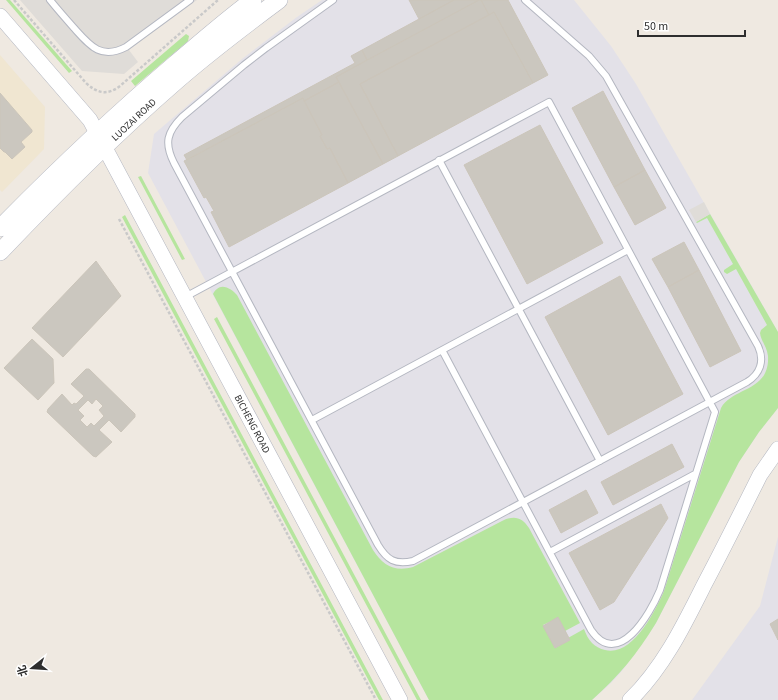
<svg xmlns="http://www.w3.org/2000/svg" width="778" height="700" font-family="'Source Sans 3','Noto Sans SC',sans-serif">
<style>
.industrial{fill:#e3e1e8}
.education{fill:#f0e6d1}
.green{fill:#b6e59e}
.plaza{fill:#dfdcd8}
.building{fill:#cbc7bf;stroke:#cbc5ba;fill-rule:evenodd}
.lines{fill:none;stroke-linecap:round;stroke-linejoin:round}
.service-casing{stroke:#b4b7c1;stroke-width:8}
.tertiary-casing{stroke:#b4b7c1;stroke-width:16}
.secondary-casing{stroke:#b4b7c1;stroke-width:18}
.path{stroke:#c9c9c9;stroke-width:2.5;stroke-dasharray:3 2;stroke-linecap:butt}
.service{stroke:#fff;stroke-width:6}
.tertiary{stroke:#fff;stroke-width:15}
.secondary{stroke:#fff;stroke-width:17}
.labels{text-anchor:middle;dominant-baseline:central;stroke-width:4;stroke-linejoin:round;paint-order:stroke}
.street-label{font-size:10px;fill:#2e2e2e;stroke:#fff}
</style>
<rect width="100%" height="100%" fill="#efe9e1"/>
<path class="industrial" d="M322,0H574L611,46L636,84L778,332V408L759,432L739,462L656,623L647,637L622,671L611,683L592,700H429L148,173L154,134L242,59L297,17Z
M778,537V700H692L760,606Z"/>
<path class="education" d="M0,55L45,107L44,149L2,192L0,190Z"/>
<path class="green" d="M6,0H10L72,71L69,73Z
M186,34L189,36L188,41L135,86L131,81Z
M141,176L185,259L182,260L138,177Z
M710,214L778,332V408L759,432L739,462L656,623C637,654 619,676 592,700H429L213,294C214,292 215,290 217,289C223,283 233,290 237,295L373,550C383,566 395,572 413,567L502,521C514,515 522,517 529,528L580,623L565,631L558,618L543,625L555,648L570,640L568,638L584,629C586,634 588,639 592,643C595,646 600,649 605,650C632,657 655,612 664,591L721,408C733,387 770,392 768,356C767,347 761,341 760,333L761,330L767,325L736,269L727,274L724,272V270L733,264L707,218L697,223L696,222Z
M125,215L383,700H379L122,217Z
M217,317L421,700H417L214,319Z"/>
<path class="plaza" d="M20,0H197L129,50L138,62L124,74L82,71Z
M704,202L710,214L696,222L689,210Z"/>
<path class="building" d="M409,0H454L419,19Z
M454,0H479L367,60L362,50Z
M479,0H481L489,15L360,84L398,156L383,164L336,77Z
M481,0H508L548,75L533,83L494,12L489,15Z
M494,12L533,83L398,156L360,84Z
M362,50L367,60L336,77L339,82L304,101L303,98L187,160L184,155L355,63L351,56Z
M339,82L383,164L348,183L330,148L327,149L320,136L322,135L304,101Z
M603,91L645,170L614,187L572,108Z
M0,93L32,130V132L21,142L25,147L12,159L5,152H4L0,148Z
M303,98L322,135L320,136L327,149L330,148L348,183L229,247L211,212L214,211L206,197L204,198L184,161Z
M540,125L603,243L527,284L464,165Z
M645,170L666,208L635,225L614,187Z
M684,242L699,270L668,287L652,259Z
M96,261L121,296L63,357L32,328Z
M699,270L741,351L710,367L668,287Z
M620,276L683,394L608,435L545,317Z
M32,339L53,359L54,383L38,400L4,368Z
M86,369H89L135,414V417L121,432L109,420L99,430L112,442L96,457L93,456L47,412L48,409L62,394L72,405L74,403L76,404L84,396L71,384ZM96,399L103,406L99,410L104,416L94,426L91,423L87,427L80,420L84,416L78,410L88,400L92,404Z
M672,444L684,467L613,505L601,482Z
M586,490L598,513L561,533L549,510Z
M661,504L668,518L614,602L600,610L569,553Z
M558,617L570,640L555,648L543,626Z
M778,619V640L770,624Z"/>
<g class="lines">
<defs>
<path id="service" d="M50,0C58,10 66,19 74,28C90,46 101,60 126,47L190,0
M333,0L266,48L244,65L182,117C167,132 164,143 174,163L378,545C387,560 395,565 413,561L747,382C760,374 765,361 758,346L606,76L589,56L525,0
M439,160L600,461
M185,297L549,102L715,412L660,590C650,614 618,670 591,630L442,350
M312,420L628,250
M550,552L695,474"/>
<path id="tertiary" d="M0,16L90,120L400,700
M630,700C663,668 684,625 704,585C721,553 737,521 753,489L760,475L778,449"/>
<path id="secondary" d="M0,228C56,171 114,116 175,64C201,42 226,20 253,0
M0,252C56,193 113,136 174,83C207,54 244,26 279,0"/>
</defs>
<use href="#service" class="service-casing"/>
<use href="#tertiary" class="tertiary-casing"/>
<use href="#secondary" class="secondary-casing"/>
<path class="path" d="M14,0L86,83C97,93 107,96 120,86L218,0
M119,219L376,700"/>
<use href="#service" class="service"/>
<use href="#tertiary" class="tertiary"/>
<use href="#secondary" class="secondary"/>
</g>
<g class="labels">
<g class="street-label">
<text transform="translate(134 120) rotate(-43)">LUOZAI ROAD</text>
<text transform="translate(252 424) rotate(62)">BICHENG ROAD</text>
</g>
</g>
<g transform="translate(32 668) rotate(253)" stroke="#ffffff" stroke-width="3" paint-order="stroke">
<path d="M0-3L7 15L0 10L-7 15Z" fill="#2e2e2e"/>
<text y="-6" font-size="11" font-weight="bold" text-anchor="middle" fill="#2e2e2e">北</text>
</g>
<path d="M638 30v6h107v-6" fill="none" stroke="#2e2e2e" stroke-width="2"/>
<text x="644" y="30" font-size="12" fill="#2e2e2e" stroke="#ffffff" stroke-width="3" paint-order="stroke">50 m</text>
</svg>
